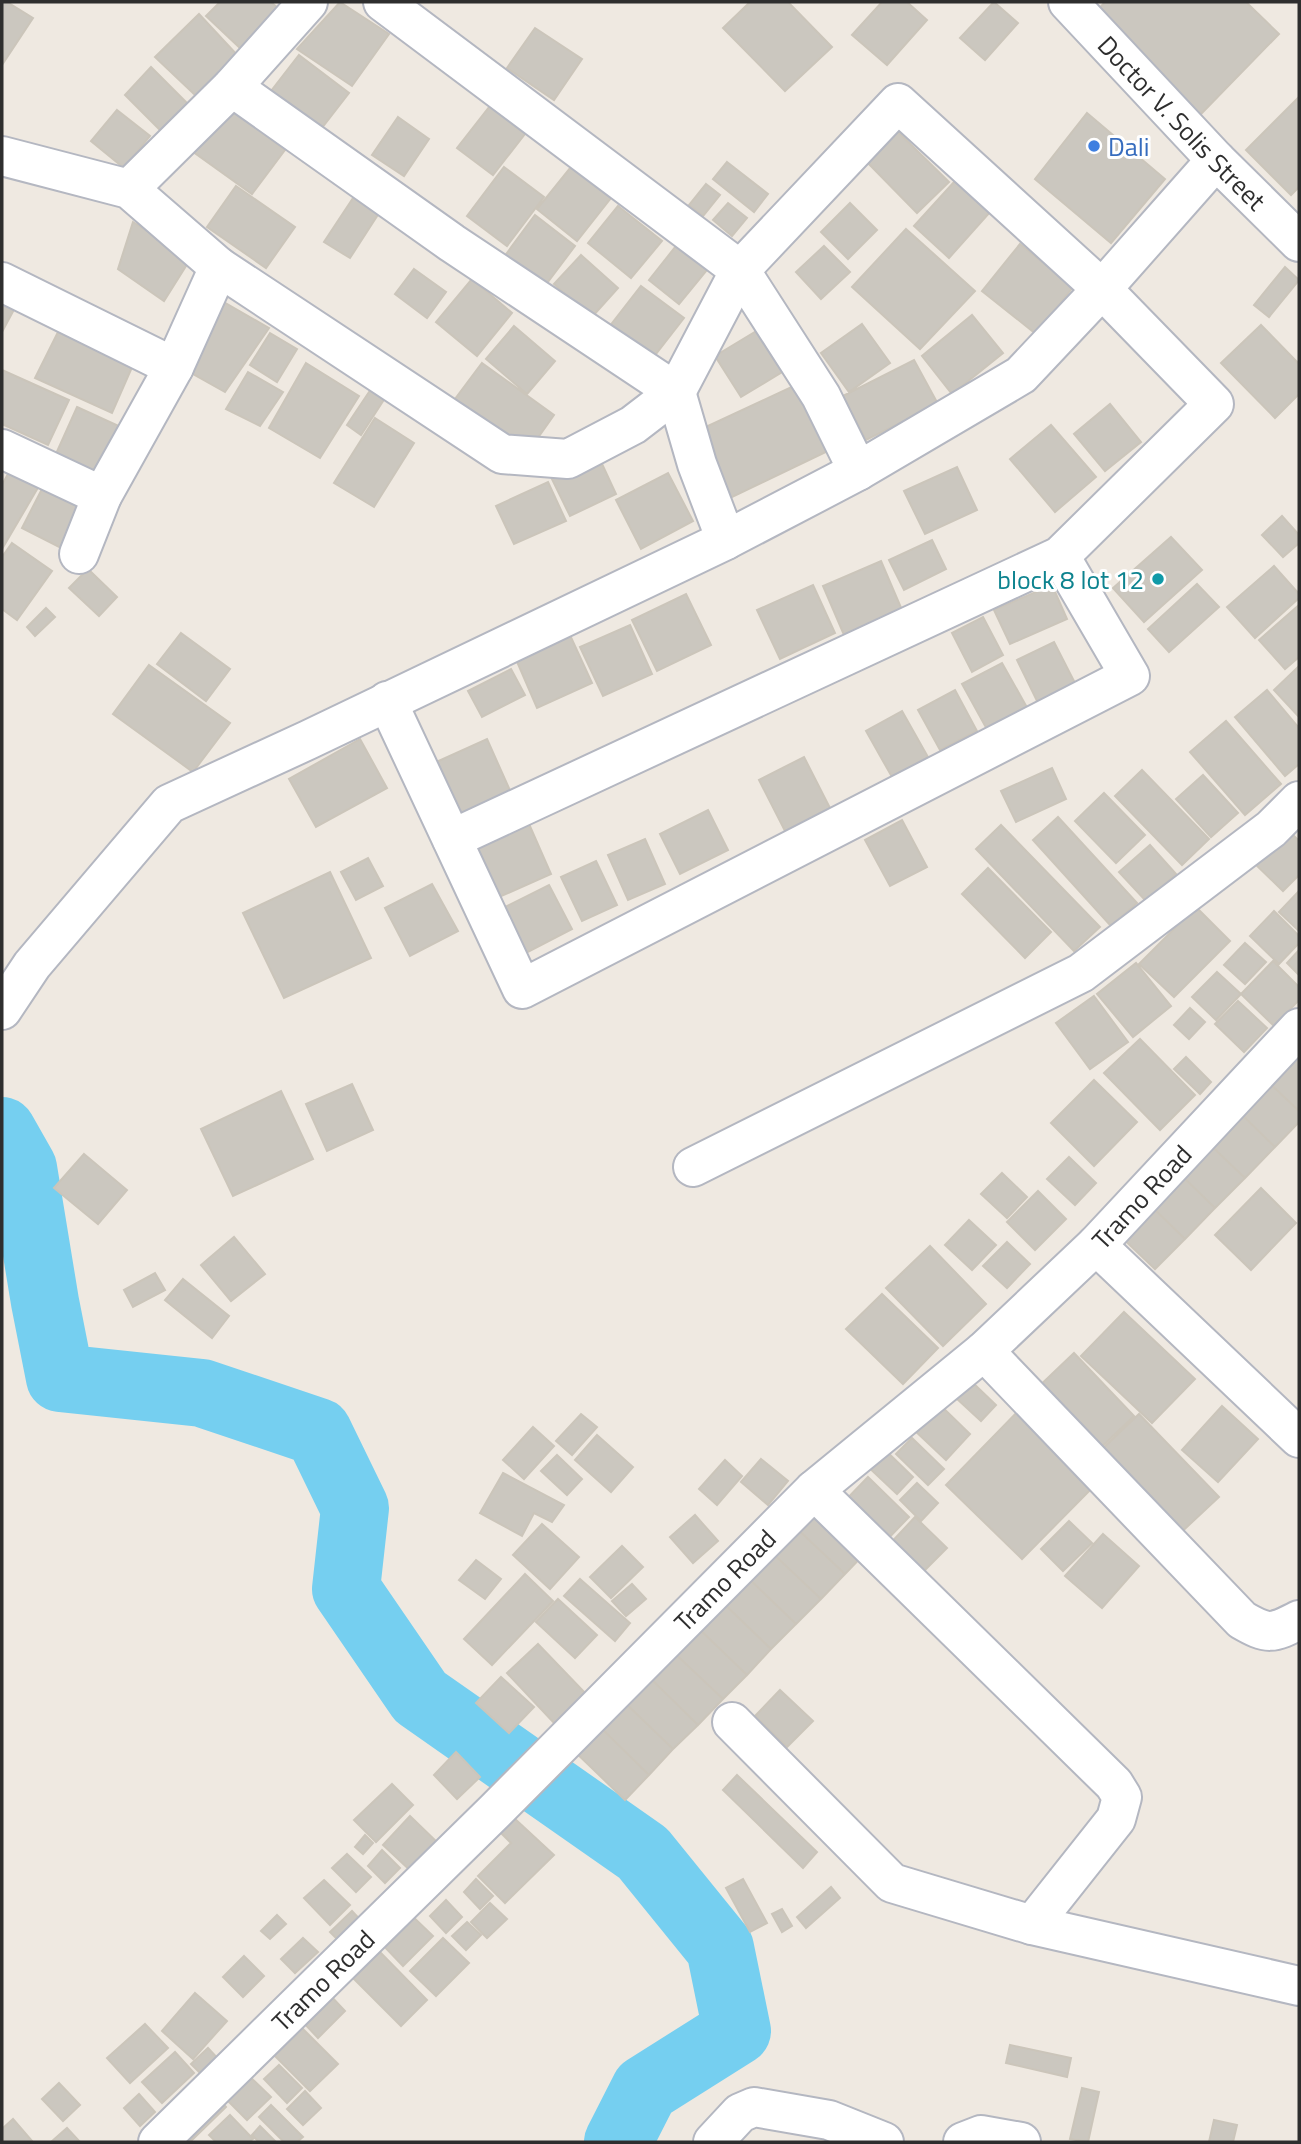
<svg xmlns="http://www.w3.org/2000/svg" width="1301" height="2144" font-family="'Titillium Web',sans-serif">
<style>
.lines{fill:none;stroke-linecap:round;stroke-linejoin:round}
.river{stroke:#75cff0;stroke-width:68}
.building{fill:#cbc7bf;stroke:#cbc5ba;stroke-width:2}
.minor-casing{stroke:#b4b7c1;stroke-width:42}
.minor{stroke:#fff;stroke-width:38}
.shop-dot{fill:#3f7fe0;stroke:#fff;stroke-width:2.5}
.culture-dot{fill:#0f9aa8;stroke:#fff;stroke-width:2.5}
.labels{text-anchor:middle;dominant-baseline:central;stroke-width:6;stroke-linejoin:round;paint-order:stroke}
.street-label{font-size:26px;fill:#2e2e2e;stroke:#fff}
.shop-label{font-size:26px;fill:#366cbe;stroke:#fff;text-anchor:start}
.culture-label{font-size:26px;fill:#0d838f;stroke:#fff;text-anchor:end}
</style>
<rect width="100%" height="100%" fill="#efe9e1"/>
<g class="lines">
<path class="river" d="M2,1131L23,1168L45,1302L60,1378L202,1393L318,1432L355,1508L346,1589L420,1697L643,1853L720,1948L737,2031L645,2089L618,2142"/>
</g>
<path class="building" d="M2,2H7L33,18L2,65Z
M220,2H271L279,9L240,48L206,16Z
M340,2L389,34L352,86L297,49Z
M750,2H788L832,47L785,91L723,28Z
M882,2H907L927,20L887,65L852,35Z
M994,2L1018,23L985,60L960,38Z
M1105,2H1246L1279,34L1200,115L1094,14Z
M199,14L239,57L196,96L155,57Z
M535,28L582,59L554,100L507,68Z
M299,55L349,93L321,129L271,91Z
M151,67L188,104L161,131L125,95Z
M1299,97V187L1291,195L1246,150Z
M490,106L525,134L493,175L457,148Z
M117,110L150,136L124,168L91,141Z
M232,110L285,150L252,194L192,151Z
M1087,113L1165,179L1111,243L1035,179Z
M398,117L429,139L404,176L372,155Z
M892,126L949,182L917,213L861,156Z
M727,162L768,194L754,212L713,179Z
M504,167L544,197L507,246L467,216Z
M571,167L611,198L577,241L537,209Z
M955,181L990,212L949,258L914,226Z
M706,184L720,195L703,216L689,205Z
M236,186L295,227L266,268L207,227Z
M353,198L379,213L350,258L324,242Z
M728,203L747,218L732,236L713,220Z
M850,203L877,230L848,259L821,232Z
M618,206L662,241L631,278L588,243Z
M535,215L575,246L541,291L501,261Z
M133,222L191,258L164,301L118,269Z
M906,229L975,291L920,349L852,287Z
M1020,244L1073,287L1036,334L982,291Z
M676,246L707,270L679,304L649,280Z
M824,246L850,272L821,299L796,272Z
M581,255L618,288L591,318L554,284Z
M1285,267L1299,280L1269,317L1254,305Z
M414,269L446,292L427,318L395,294Z
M472,279L512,313L477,356L436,322Z
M641,286L684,318L652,359L609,327Z
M2,296L17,304L2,332Z
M222,301L269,328L225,392L186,370Z
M972,315L1003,353L952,394L922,356Z
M862,324L890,363L849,392L821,353Z
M1261,325L1299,364V394L1275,418L1221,363Z
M514,326L555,361L527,394L486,359Z
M758,330L784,371L741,397L715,356Z
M58,332L133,365L112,413L35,378Z
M270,333L297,349L277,382L250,365Z
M914,360L938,404L866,440L843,396Z
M306,363L359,396L320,458L269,428Z
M482,363L554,415L525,456L452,403Z
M2,370L69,400L48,445L2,424Z
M248,372L283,392L260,426L226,409Z
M800,383L832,449L728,499L695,432Z
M371,389L385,398L361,435L347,425Z
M1110,404L1141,442L1105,471L1074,434Z
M77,407L123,428L101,476L55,456Z
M375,418L414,443L374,507L334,483Z
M1051,425L1096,477L1055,512L1010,459Z
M596,451L616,494L570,516L549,473Z
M957,467L977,510L925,534L904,491Z
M10,470L39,486L2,549V485Z
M668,473L693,521L641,549L616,500Z
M548,482L566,521L514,544L496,506Z
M45,483L85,502L61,548L22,528Z
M1282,516L1299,535V543L1283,557L1262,535Z
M1171,537L1202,570L1144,622L1113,588Z
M932,540L946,569L904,590L889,560Z
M12,543L52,571L17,620L2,609V557Z
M881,561L902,610L844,635L823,586Z
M1274,566L1299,594V598L1255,638L1227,607Z
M88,569L117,597L99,616L69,588Z
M1197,584L1219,607L1169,652L1148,629Z
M813,585L835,633L780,659L757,610Z
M1052,585L1067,619L1010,644L994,610Z
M686,594L711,645L657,671L632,620Z
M1299,605V657L1285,669L1259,640Z
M46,608L55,617L35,636L27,627Z
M983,617L1003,655L972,672L952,633Z
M630,625L652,674L603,696L580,647Z
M181,633L230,669L206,701L157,664Z
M569,633L592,683L537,708L515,657Z
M1054,642L1076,685L1038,703L1017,660Z
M1002,663L1029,711L989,733L962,684Z
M149,665L230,723L193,772L113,714Z
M1299,666V717L1274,690Z
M511,669L525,695L482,717L468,691Z
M955,690L977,731L940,750L918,710Z
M1267,690L1299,728V764L1285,776L1235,717Z
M902,711L928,757L892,777L866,731Z
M1226,721L1281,784L1245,815L1190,752Z
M360,739L387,788L316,827L289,779Z
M487,739L512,795L459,819L434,763Z
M804,757L830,808L785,831L759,780Z
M1052,768L1066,799L1016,822L1001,791Z
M1142,770L1209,839L1182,865L1115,796Z
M1203,775L1238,813L1211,837L1176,799Z
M1104,793L1145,835L1116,863L1075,821Z
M708,810L728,850L680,874L660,834Z
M1058,817L1137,903L1111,926L1033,840Z
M902,820L927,867L890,886L865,840Z
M529,824L551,874L490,901L467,852Z
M1001,825L1100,927L1074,951L976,849Z
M1285,827L1299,841V875L1283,891L1252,861Z
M645,839L665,884L628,900L608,855Z
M1150,845L1176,874L1146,901L1119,872Z
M368,858L383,886L356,900L341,872Z
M596,861L617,905L582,921L561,877Z
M988,868L1051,932L1025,958L962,894Z
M330,872L371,958L284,998L243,913Z
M432,884L458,931L410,956L385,908Z
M549,885L572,929L526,953L503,908Z
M1299,891V931L1279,912Z
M1196,907L1230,941L1174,997L1139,964Z
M1274,911L1299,936V943L1279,964L1250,936Z
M1245,943L1266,962L1245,984L1224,965Z
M1299,950V975L1287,963Z
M1273,961L1299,987V1000L1274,1026L1241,994Z
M1136,963L1171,1006L1133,1037L1097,994Z
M1217,972L1241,994L1216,1020L1192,997Z
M1094,996L1128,1042L1090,1069L1056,1023Z
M1238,1001L1267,1028L1244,1052L1215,1024Z
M1190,1008L1205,1022L1189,1039L1174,1025Z
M1140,1039L1195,1095L1160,1130L1104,1073Z
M1299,1052V1111L1263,1077Z
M1186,1057L1211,1082L1200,1094L1174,1069Z
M1263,1077L1299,1111V1122L1275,1147L1234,1107Z
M1094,1080L1137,1122L1094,1166L1051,1123Z
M352,1084L373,1130L327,1151L306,1104Z
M281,1091L313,1159L233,1196L201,1129Z
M1234,1107L1275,1147L1245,1178L1203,1138Z
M1203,1138L1245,1178L1215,1208L1174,1168Z
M84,1154L127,1190L98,1224L54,1188Z
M1069,1157L1096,1183L1075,1205L1047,1179Z
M1174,1168L1215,1208L1185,1239L1144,1199Z
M1002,1173L1027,1197L1007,1218L981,1194Z
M1261,1188L1296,1223L1251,1270L1215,1235Z
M1038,1191L1066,1219L1035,1250L1007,1222Z
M1144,1199L1185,1239L1155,1269L1114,1230Z
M969,1220L996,1245L972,1270L945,1245Z
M234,1237L265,1274L231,1301L201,1265Z
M1007,1242L1030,1264L1007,1288L983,1266Z
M930,1246L986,1304L943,1346L886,1288Z
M155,1273L165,1290L133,1307L124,1290Z
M183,1279L229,1316L212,1338L165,1300Z
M882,1294L938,1348L903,1384L846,1329Z
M1124,1312L1195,1379L1152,1423L1081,1356Z
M1074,1353L1134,1416L1093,1455L1033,1392Z
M972,1382L996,1405L981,1421L956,1398Z
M938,1403L970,1434L946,1460L913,1429Z
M1023,1406L1100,1480L1022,1559L946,1485Z
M1222,1406L1258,1439L1218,1482L1182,1450Z
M581,1414L597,1427L572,1455L556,1441Z
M1139,1414L1219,1497L1174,1539L1094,1457Z
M533,1427L554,1446L524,1479L503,1460Z
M597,1435L633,1467L611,1492L575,1460Z
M912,1438L944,1469L928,1485L896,1454Z
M880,1445L913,1477L897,1494L863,1462Z
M557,1455L582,1479L567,1495L541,1471Z
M761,1459L788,1481L768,1505L741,1482Z
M725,1460L742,1476L717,1505L699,1489Z
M503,1473L564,1505L552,1522L534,1513L522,1536L480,1513Z
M868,1477L909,1517L878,1549L837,1509Z
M917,1483L938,1503L921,1521L900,1500Z
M815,1497L869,1549L845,1574L790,1522Z
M695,1515L718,1541L693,1563L670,1537Z
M915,1517L947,1548L917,1578L886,1548Z
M1069,1521L1092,1543L1063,1571L1041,1549Z
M790,1522L845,1574L821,1599L766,1547Z
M542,1524L579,1557L550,1589L513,1555Z
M1103,1534L1139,1566L1102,1608L1065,1576Z
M622,1546L643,1567L611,1598L590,1577Z
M766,1547L821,1599L796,1624L742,1572Z
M476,1560L501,1579L485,1599L459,1580Z
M742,1572L796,1624L771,1649L717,1597Z
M525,1574L553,1601L492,1665L464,1639Z
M580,1579L630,1623L615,1641L564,1596Z
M632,1584L646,1599L626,1616L612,1601Z
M717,1597L771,1649L747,1675L692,1622Z
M558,1599L597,1635L575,1658L536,1622Z
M692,1622L747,1675L723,1699L668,1647Z
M538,1644L587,1695L556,1725L507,1673Z
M668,1647L723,1699L698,1725L644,1672Z
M644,1672L698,1725L673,1749L619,1697Z
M501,1677L534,1707L509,1733L476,1703Z
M780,1690L813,1721L787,1747L755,1716Z
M619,1697L673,1749L649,1775L595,1722Z
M595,1722L649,1775L625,1800L570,1747Z
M456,1752L480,1777L457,1799L434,1775Z
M737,1775L817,1852L803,1868L723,1790Z
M392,1784L413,1805L376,1842L354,1820Z
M410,1816L440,1845L413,1873L383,1845Z
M514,1818L554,1855L505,1903L478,1876L511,1843L499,1831Z
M365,1835L373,1843L363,1854L355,1847Z
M382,1850L400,1868L385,1883L368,1866Z
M347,1854L371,1877L356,1892L332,1868Z
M476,1879L493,1896L480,1909L464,1892Z
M743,1879L767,1923L750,1932L726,1888Z
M324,1880L350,1905L330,1925L304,1898Z
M831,1887L840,1898L806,1928L797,1917Z
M446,1900L462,1917L446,1933L430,1916Z
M490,1903L507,1919L487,1938L471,1922Z
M782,1909L792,1926L782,1932L772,1914Z
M352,1911L366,1926L345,1947L330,1932Z
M409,1913L433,1936L403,1966L380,1942Z
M277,1915L286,1924L270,1939L261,1931Z
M467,1922L481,1935L466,1950L452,1936Z
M303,1938L318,1952L295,1973L281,1959Z
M443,1938L469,1963L436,1996L410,1971Z
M376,1948L427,2000L401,2026L349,1974Z
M244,1956L264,1976L243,1997L223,1977Z
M195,1993L227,2021L193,2059L162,2031Z
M328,1993L345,2011L318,2038L301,2020Z
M145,2024L168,2048L130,2083L107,2058Z
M300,2026L338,2064L310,2091L272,2053Z
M1010,2045L1071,2058L1067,2077L1006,2063Z
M208,2048L221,2062L204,2077L191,2064Z
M175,2052L194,2073L162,2103L142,2082Z
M279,2065L302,2088L287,2103L264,2079Z
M246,2073L271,2097L247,2120L223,2096Z
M59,2083L80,2105L63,2121L42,2099Z
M1082,2088L1099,2092L1088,2142L1070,2139Z
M305,2091L321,2108L303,2125L287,2109Z
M139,2094L155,2112L140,2126L124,2108Z
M218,2098L226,2107L190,2142H187L180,2134Z
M271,2105L303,2137L297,2142H284L259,2117Z
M230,2115L253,2139L249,2142H216L209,2135Z
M13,2119L32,2141L31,2142H5L2,2139V2129Z
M1214,2120L1237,2125L1233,2142H1209Z
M260,2126L276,2142H259L252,2135Z
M67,2128L80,2142H51Z"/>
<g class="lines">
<defs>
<g id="minor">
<path d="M383,2L740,270L821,396L858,471"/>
<path id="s1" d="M1068,2L1216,160L1299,242"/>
<path d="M232,87L452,243L676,392L697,464L726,540"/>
<path d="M2,156L129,189L219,267L502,454L568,459L633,425L676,392L740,270L898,103L1102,289L1214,404L1060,556L452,839"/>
<path d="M129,189L232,87L308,2"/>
<path d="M2,282L174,367"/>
<path d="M2,449L102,496"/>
<path d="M79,554L102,496L174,367L219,267"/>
<path d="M387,701L522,989L1130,676L1060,556"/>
<path d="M2,1010L32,965L169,804L308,740L726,540L858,471L1021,375L1102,289L1216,160"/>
<path d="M693,1167L1081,973L1271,829L1299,801"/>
<path d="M1096,1245L1299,1438"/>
<path d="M984,1351L1242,1620C1268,1635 1272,1634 1299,1620"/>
<path d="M814,1490L1114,1784L1122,1797L1116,1819L1032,1925"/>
<path d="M732,1722L892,1883L1032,1925L1299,1986"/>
<path id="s2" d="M158,2142L495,1811L814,1490L984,1351L1096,1245L1299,1028"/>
<path d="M713,2142L740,2113L754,2107L829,2120L884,2142"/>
<path d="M963,2142L981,2135L1021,2142"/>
</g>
</defs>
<use href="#minor" class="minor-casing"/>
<use href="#minor" class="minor"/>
</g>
<circle class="shop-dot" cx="1094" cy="146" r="7"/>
<circle class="culture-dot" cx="1158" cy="579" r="7"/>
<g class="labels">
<g class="street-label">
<text stroke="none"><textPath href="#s1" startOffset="166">Doctor V. Solis Street</textPath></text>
<text stroke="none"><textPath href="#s2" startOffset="1365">Tramo Road</textPath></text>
<text stroke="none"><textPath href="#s2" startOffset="798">Tramo Road</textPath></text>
<text stroke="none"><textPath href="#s2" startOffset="231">Tramo Road</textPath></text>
</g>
<g class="shop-label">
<text x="1108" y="146">Dali</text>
</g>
<g class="culture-label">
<text x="1144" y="579">block 8 lot 12</text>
</g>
</g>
<rect width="1301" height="2144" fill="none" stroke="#2e2e2e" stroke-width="7"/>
</svg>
